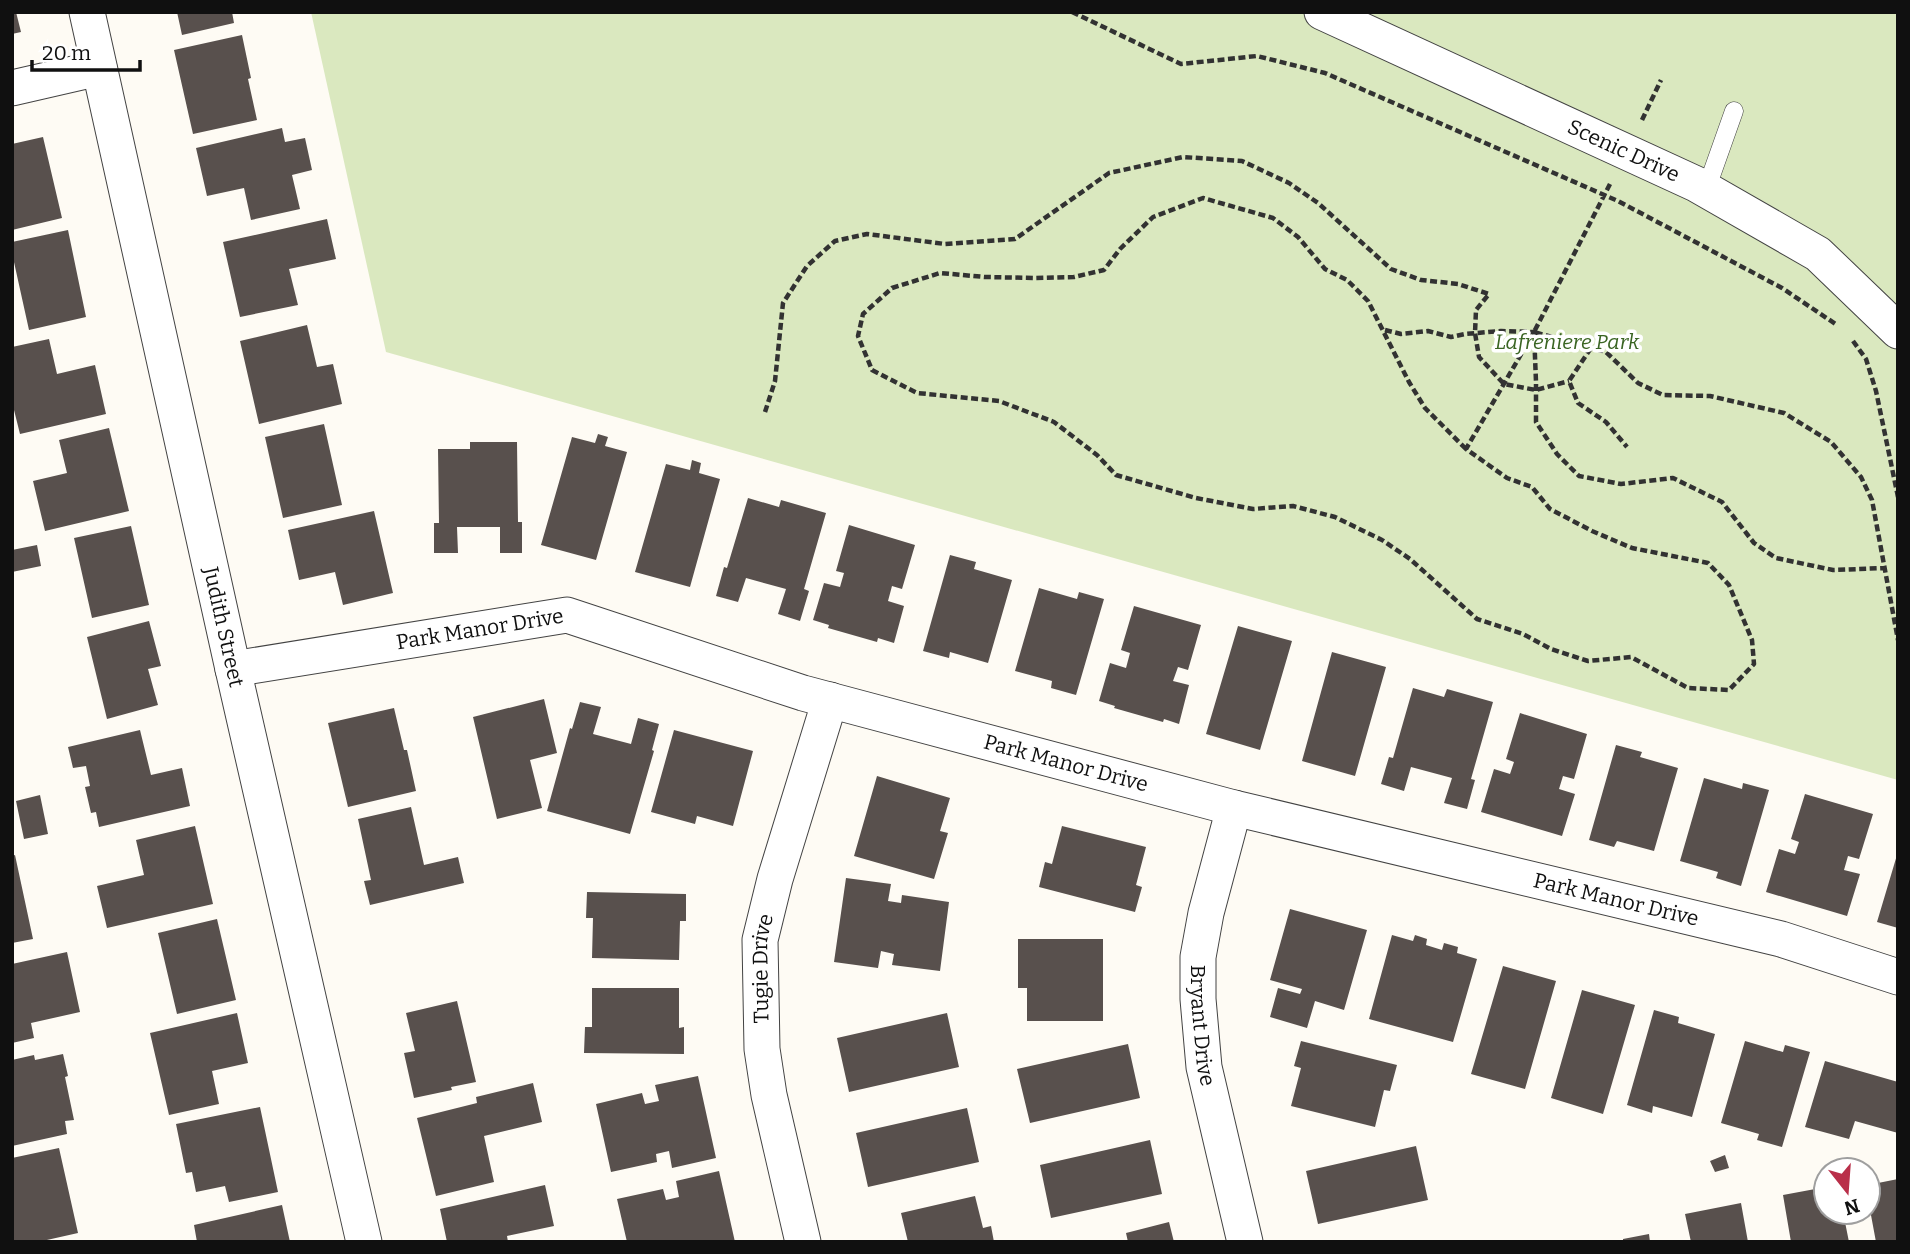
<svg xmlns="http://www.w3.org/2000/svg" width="1910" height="1254" font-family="Bitter,serif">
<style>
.green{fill:#dae8bf}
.building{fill:#58504d}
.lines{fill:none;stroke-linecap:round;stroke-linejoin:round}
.service-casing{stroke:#434343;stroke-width:19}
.minor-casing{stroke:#434343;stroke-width:37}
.path{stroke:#323232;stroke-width:4.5;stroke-dasharray:7 3.5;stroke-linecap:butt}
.service{stroke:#fff;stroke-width:18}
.minor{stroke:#fff;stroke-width:35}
.labels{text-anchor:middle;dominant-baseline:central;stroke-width:7;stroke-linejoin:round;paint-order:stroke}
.street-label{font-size:21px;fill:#101010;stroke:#fff}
.park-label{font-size:21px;font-style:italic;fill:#3a6523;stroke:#fff}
</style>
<rect width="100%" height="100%" fill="#fefbf4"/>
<path class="green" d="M311,12H1898V780L386,352Z"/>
<path class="building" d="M12,12H16L21,32L12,34Z
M177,12H232L234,23L182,35Z
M242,35L251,78L248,79L257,120L193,134L174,50Z
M282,128L285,142L305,138L312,170L292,175L300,209L251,220L244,188L207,196L196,148Z
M43,137L62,218L12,230V144Z
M327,219L336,259L289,269L298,305L240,317L223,242Z
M68,230L86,317L29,330L12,253V242Z
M307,325L317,367L333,364L342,404L259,424L240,341Z
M49,339L57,374L95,365L106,414L20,434L12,402V347Z
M324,424L342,505L283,518L265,437Z
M109,428L129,511L45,531L33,481L67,473L59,440Z
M598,434L608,437L605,446L627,452L596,560L541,545L572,437L595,443Z
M470,442H517L518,522H522V553H500V527H457L458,553H434V523H439L438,449H470Z
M692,460L701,463L699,473L720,479L690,587L635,572L666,464L690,470Z
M748,498L779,507L781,500L826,513L804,589L809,591L800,621L778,614L786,589L746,578L738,602L716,596L724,567L727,568Z
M374,511L393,593L343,605L335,572L299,580L288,530Z
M849,525L915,545L902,589L892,586L888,601L904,606L894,643L878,638L877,642L828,628L829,625L813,620L824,583L840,587L844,573L836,571Z
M131,526L149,605L92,618L74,538Z
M37,545L41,566L12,572V550Z
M950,555L976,562L974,569L1012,580L988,663L950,652L949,658L923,651Z
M1039,588L1077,599L1079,592L1104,599L1076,695L1051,688L1052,681L1015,671Z
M1134,606L1201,625L1188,670L1178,667L1173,681L1189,685L1179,724L1164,719L1163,722L1114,708L1115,706L1099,701L1110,663L1126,668L1130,653L1121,650Z
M149,621L161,666L148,669L158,705L107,719L87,637Z
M1238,626L1292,641L1260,750L1206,734Z
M1332,652L1386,667L1355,776L1302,761Z
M1413,688L1444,697L1447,689L1493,702L1471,779L1475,780L1467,809L1444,803L1452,778L1411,767L1404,791L1381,784L1389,757L1393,758Z
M544,699L557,753L530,760L542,808L497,819L473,717Z
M580,702L601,707L593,734L631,744L638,718L659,724L652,750L654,751L630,834L547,811L570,728L572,729Z
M394,708L404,750H407L416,791L348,807L328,723Z
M1520,713L1587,734L1574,779L1563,776L1559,789L1575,794L1562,836L1481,812L1494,769L1510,774L1514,762L1506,759Z
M140,730L151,775L182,768L190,806L99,827L96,812L91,813L85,787L90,786L86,766L73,768L68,747Z
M674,730L753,751L733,826L697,816L695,824L651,812Z
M1616,745L1642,752L1640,757L1678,768L1654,851L1617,841L1614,847L1589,840Z
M877,776L950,798L940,831L948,833L934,879L854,856Z
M1704,778L1742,789L1743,783L1769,790L1741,886L1716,878L1718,872L1680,861Z
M1805,794L1873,814L1859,859L1848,856L1844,870L1860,874L1847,916L1766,892L1779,849L1795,854L1799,842L1791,839Z
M40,795L48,834L24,839L16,801Z
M411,807L424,865L458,857L464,883L370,905L364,881L371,880L358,819Z
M195,826L213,904L107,928L97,886L144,875L136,840Z
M1062,826L1146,847L1136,885L1142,887L1135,912L1039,887L1045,862L1052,864Z
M15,855L33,939L12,943V856Z
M1897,855H1898V928L1877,922Z
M846,878L891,884L888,901L901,903L902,895L949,902L940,971L892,965L894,954L881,951L878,968L834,962Z
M587,892L686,894V921H680L679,960L592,958L593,918H586Z
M1290,909L1367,930L1344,1010L1315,1001L1307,1028L1270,1017L1278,988L1300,994L1302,989L1270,980Z
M217,919L236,1000L177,1014L158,933Z
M1392,935L1413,941L1415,935L1427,939L1426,945L1442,950L1444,943L1458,947L1457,953L1477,959L1453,1042L1369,1019Z
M1018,939H1103V1021H1027V988H1018Z
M67,952L80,1012L31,1023L34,1038L12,1043V964Z
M1503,966L1556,981L1525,1089L1471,1074Z
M592,988H679V1028L684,1027V1054L584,1053L585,1027H592Z
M1582,990L1635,1005L1603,1114L1551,1098Z
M457,1001L476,1082L451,1087L452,1090L414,1098L404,1053L415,1051L406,1013Z
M1654,1010L1679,1017L1678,1023L1715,1034L1692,1117L1653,1106L1652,1113L1627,1105Z
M237,1013L248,1063L212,1071L219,1104L169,1115L150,1033Z
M947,1013L959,1067L849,1092L837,1038Z
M1301,1041L1397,1065L1390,1091L1384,1090L1375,1127L1291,1106L1301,1068L1294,1066Z
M1745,1041L1783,1052L1785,1045L1810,1052L1782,1147L1757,1140L1759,1134L1721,1123Z
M1128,1044L1140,1098L1030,1123L1017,1069Z
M63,1054L68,1076L65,1077L74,1120L65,1121L67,1134L12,1146V1060L34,1055L35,1060Z
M1825,1061L1898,1082V1133L1855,1121L1849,1139L1805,1127Z
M698,1076L716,1158L672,1168L669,1151L656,1154L657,1162L611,1172L596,1104L642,1093L645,1104L659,1101L655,1085Z
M533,1083L542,1122L484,1136L494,1182L436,1196L417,1118L477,1103L476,1097Z
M260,1107L278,1192L229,1202L225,1186L196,1192L192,1172L186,1173L176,1124Z
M967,1108L979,1162L868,1187L856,1133Z
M1150,1140L1162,1194L1051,1218L1040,1165Z
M1416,1146L1428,1200L1318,1224L1306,1171Z
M59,1148L78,1233L38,1242H13L12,1158Z
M1725,1155L1729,1168L1715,1172L1710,1161Z
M719,1171L735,1242H627L617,1199L663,1189L666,1200L679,1197L676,1181Z
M1898,1179V1242H1876L1868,1199V1185Z
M545,1185L554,1226L507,1236L508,1242H447L440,1209Z
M1826,1187V1212H1843L1849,1242H1791L1783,1195Z
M975,1196L983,1228L991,1226L994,1242H908L901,1213Z
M1741,1203L1748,1242H1691L1685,1214Z
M282,1205L290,1242H197L194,1225Z
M1169,1222L1174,1242H1128L1126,1233Z
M1649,1234L1650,1242H1623V1239Z"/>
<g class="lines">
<defs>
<path id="service" d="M1706,190L1734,111"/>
<g id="minor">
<path id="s1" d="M87,12L233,669L364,1242"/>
<path id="s2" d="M1322,12L1696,184L1818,254L1898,331"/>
<path d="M12,88L99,68"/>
<path id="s3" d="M233,669L567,615L803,693L1234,808L1781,939L1898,977"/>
<path id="s4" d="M1234,808L1206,913L1198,957V999L1204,1067L1245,1242"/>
<path id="s5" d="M803,1242L769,1095L762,1049L760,940L775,879L830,700"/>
</g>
</defs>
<use href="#service" class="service-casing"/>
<use href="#minor" class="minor-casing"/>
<path class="path" d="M1072,12L1181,64L1257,56L1325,73L1618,201L1782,288L1837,325
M1642,120L1661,80
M1610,184L1534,332L1606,352L1638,383L1663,395L1710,396L1784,413L1831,442L1861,477L1872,500L1898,640
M1385,330L1401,334L1428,331L1451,337L1465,334L1501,331L1534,332
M1853,341L1866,359L1876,391L1898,497
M1591,348L1569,381L1578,403L1606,422L1627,447
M765,412L775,381L783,303L807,266L835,241L867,234L945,244L1015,239L1109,173L1183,157L1242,161L1289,183L1318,203L1391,269L1421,280L1458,284L1489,294L1476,310L1475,333L1479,357L1504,384L1536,390L1569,381
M1466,449L1425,408L1409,382L1368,301L1347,280L1325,269L1298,237L1273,218L1203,198L1153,217L1120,249L1104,270L1074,277L1036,278L985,277L940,273L892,288L863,314L858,336L872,370L917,393L999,401L1054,422L1097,455L1116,475L1196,498L1253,509L1293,506L1335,517L1382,540L1410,559L1477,619L1523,634L1551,649L1588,661L1631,657L1688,688L1729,690L1754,664L1752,640L1729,585L1708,563L1632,548L1592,531L1550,509L1532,487L1507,478L1466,449L1534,332L1536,382V422L1557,454L1579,476L1621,484L1673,478L1722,502L1754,543L1776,558L1833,570L1886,568"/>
<use href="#service" class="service"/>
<use href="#minor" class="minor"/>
</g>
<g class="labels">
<g class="street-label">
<text stroke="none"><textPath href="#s2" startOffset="332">Scenic Drive</textPath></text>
<text stroke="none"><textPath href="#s1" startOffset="630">Judith Street</textPath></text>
<text stroke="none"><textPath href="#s3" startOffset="250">Park Manor Drive</textPath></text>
<text stroke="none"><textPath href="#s3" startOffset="859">Park Manor Drive</textPath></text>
<text stroke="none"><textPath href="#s3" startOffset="1426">Park Manor Drive</textPath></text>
<text stroke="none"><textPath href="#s5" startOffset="278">Tugie Drive</textPath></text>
<text stroke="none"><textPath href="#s4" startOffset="222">Bryant Drive</textPath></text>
</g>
<g class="park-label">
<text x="1567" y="342">Lafreniere Park</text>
</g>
</g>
<rect width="1910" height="1254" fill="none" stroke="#101010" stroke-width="28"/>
<g transform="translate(1847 1191) rotate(163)"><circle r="33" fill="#ffffff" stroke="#9f9f9f" stroke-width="2"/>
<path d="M0-5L12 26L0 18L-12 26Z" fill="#b92f49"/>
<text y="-10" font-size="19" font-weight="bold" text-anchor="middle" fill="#101010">N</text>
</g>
<path d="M32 60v10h108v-10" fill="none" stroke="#101010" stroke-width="3.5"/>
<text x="42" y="60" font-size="21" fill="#101010" stroke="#ffffff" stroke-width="5" paint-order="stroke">20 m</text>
</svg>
